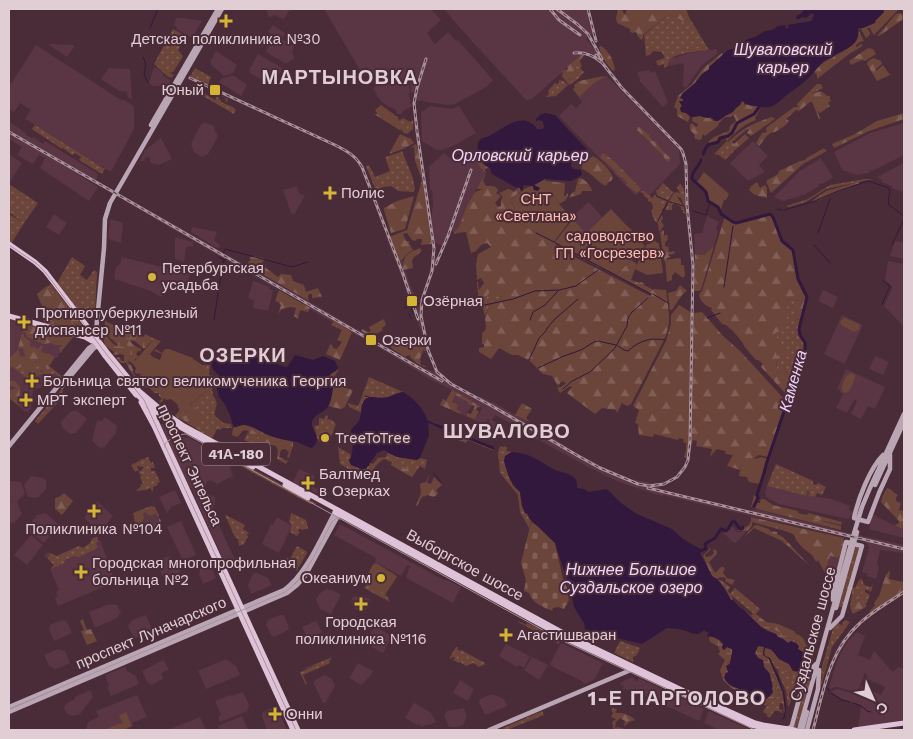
<svg xmlns="http://www.w3.org/2000/svg" width="913" height="739" font-family="'Work Sans',sans-serif">
<style>
.built{fill:#5a3544}
.grass{fill:url(#grass-dots)}
.forest{fill:url(#forest-firs);fill-rule:evenodd}
.wetland{fill:url(#wetland-marsh)}
.cemetery{fill:url(#cemetery-stones)}
.garden{fill:#6b443a}
.water{fill:#31183c}
.lines{fill:none;stroke-linecap:round;stroke-linejoin:round}
.stream{stroke:#31183c;stroke-width:1}
.canal{stroke:#31183c;stroke-width:2.5}
.river{stroke:#31183c;stroke-width:3}
.secondary{stroke:#baa5b5;stroke-width:4.5}
.primary{stroke:#dec3d8;stroke-width:5}
.tram{stroke:#a9919a;stroke-width:1}
.rail-casing{stroke:#a9919a;stroke-width:3}
.rail{stroke:#4a2c38;stroke-width:1;stroke-dasharray:4;stroke-linecap:butt}
.poi-dot{fill:#d5b534;stroke:#4a2c38;stroke-width:2}
.labels{text-anchor:middle;dominant-baseline:central;stroke-width:4;stroke-linejoin:round;paint-order:stroke}
.shield{fill:#4a2c38;stroke:#b49da5;stroke-width:1}
.shield-label{font-size:14px;font-weight:bold;fill:#e1cdd4}
.poi-label{font-size:15px;fill:#e1cdd4;stroke:#4a2c38;text-anchor:start}
.park-label{font-size:15px;fill:#ffbcac;stroke:#4a2c38}
.street-label{font-size:15px;fill:#e1cdd4;stroke:#4a2c38}
.water-label{font-size:16px;font-style:italic;fill:#eed3fb;stroke:#4a2c38}
.district-label{font-size:20px;font-weight:bold;letter-spacing:1px;fill:#e1cdd4;stroke:#4a2c38}
</style>
<defs>
<pattern id="grass-dots" width="8" height="8" patternUnits="userSpaceOnUse" patternTransform="scale(1.25)"><rect width="8" height="8" fill="#6b443a"/><path d="M2 2h.1M6 6h.1" fill="none" stroke="#805e56" stroke-width="1.8" stroke-linecap="round"/></pattern>
<pattern id="forest-firs" width="22" height="20" patternUnits="userSpaceOnUse" patternTransform="scale(1.25)"><rect width="22" height="20" fill="#6b443a"/><path d="M5 1l3.5 6h-7zM16 11l3.5 6h-7z" fill="#805e56"/></pattern>
<pattern id="wetland-marsh" width="20" height="14" patternUnits="userSpaceOnUse" patternTransform="scale(1.25)"><rect width="20" height="14" fill="#6b443a"/><path d="M1 5h8M5 5V1M11 12h8M15 12V8" fill="none" stroke="#805e56"/></pattern>
<pattern id="cemetery-stones" width="16" height="16" patternUnits="userSpaceOnUse" patternTransform="scale(1.25)"><rect width="16" height="16" fill="#6b443a"/><path d="M2 7V4a2 2 0 0 1 4 0v3zM10 15v-3a2 2 0 0 1 4 0v3z" fill="#805e56"/></pattern>
</defs>
<rect width="100%" height="100%" fill="#4a2c38"/>
<path class="built" d="M269,9H290L284,19H283L275,15L270,17L268,16L267,11Z
M324,9H431L441,20L427,33L433,42L435,44L448,32L456,41L458,40L493,80L486,87L455,104L448,105L426,102L421,100L420,101H414V92L411,93L410,79H408L410,93L408,94L411,101L409,102L412,106L403,111L401,114H397L396,110L390,107H387L388,106L381,101L378,97H377V95L373,88L377,85L366,67L360,70Z
M444,9H587L593,34L590,35L586,39L597,52L595,56L581,52V55L532,99L526,100L481,51V49H479L454,21Z
M176,18H184L202,21L192,38L176,29L177,27L174,25Z
M273,25L285,33L282,39L294,46L292,53L295,58L286,64L266,52L273,36L268,32Z
M49,44L74,45V47L67,57L49,45Z
M36,45L121,100H124L134,106V129L111,172L85,157L29,121L25,119L31,110L20,103L14,112L9,109V87Z
M716,49L718,53L701,66L686,88L683,86L684,63L669,66L670,60L673,58L690,53Z
M216,51L237,65L233,73L223,76L220,72L211,65V63L210,62Z
M258,54L282,68V69L273,86L250,73L249,70Z
M154,67L161,71L164,76L170,80V82L168,85L153,86L149,83Z
M109,68L130,69L132,100L128,97L127,92L119,91L101,79Z
M649,70L651,73L655,71L668,102L663,107L639,80L640,79L638,76V72Z
M233,75L247,85L241,96L219,82L221,79Z
M604,76H607L679,150L680,164L649,196L642,189L636,195L634,194L559,116L571,104L576,108L582,102L578,97L594,82Z
M430,106L451,109L459,106L476,133L453,146L439,151V149L437,150L422,141L421,112Z
M9,122L25,132V134L32,138L33,137L43,144L45,141L98,174L96,180L121,195L329,313L422,368L437,372L426,351L421,331L409,299L402,278L386,237L389,236L398,261L401,260L403,261V270L406,272L409,283L415,295L417,305H420L430,274L433,257H438L443,246L435,243L431,221L433,203L432,190H430L429,165H431L444,153L450,158L456,159L467,155H475L476,161L486,173L467,205L459,227L454,232L451,231L426,290L422,304V312L426,333L433,359L439,373L445,375L444,376L449,380L479,398L480,396L490,402H493L536,427L576,453L625,478L656,484L668,482L673,477L676,478L668,483L659,488L660,491L749,511L755,509L849,533L904,545V553L880,550L877,563L879,568L876,579L867,576L868,574L862,572L869,547L865,541L751,516L663,495L662,496L655,494L619,482L594,470L537,439L536,440L529,434L525,432L518,431L512,428L514,425L495,415L492,420L503,426L500,432L487,426L490,420L488,419L485,424L475,421L482,408L474,402L470,409L468,410L465,416L440,405L443,399L446,401L452,390L428,378L374,344L375,343L369,340L368,341L339,326L55,160L98,187L89,201L81,196L80,195L40,168L45,158L39,155L33,164L17,155L22,147L9,139V134L13,136L9,133Z
M204,122L214,126L215,132L218,134L217,136L218,137L208,154L202,157L194,152L191,144L201,124H203Z
M904,123V155L872,171L870,170L869,171L870,172L867,173L857,175L842,170L834,152L870,133Z
M161,138L172,159L159,165L150,163V158L146,157L144,161H140L145,150Z
M753,141L768,156L759,165L765,172L748,181L730,163Z
M9,154L22,163L10,182L9,181Z
M821,158L833,178L822,184L821,183L819,184V186L804,195H803L791,199H787V200L783,201L774,197L800,171Z
M904,163V192L892,188V186L882,182L881,179L877,177Z
M297,186L298,192L305,196L294,215L291,213L283,190Z
M589,202L602,217L586,233L573,219L575,217L574,215Z
M54,214L67,223L59,235L46,227Z
M707,216L719,222L716,229L718,232L714,246L704,255L695,254L694,234L702,233Z
M110,219L123,223L121,243L108,239Z
M192,227L217,232L214,240L220,245L219,248L215,247L191,232Z
M175,237L193,242V246L186,247L184,262L175,259Z
M895,241L904,243V259L890,256Z
M122,257L190,274L186,287L166,283L162,297L148,290L114,279L116,267L120,264Z
M888,261L904,264V327L884,306L893,287L885,280Z
M253,281L270,287L269,289L273,290L268,311L253,308L254,301L248,298Z
M823,290L838,297L833,308L818,301Z
M842,315L863,325L845,363H843L824,354Z
M9,318L74,336L59,354L58,358L55,357L49,365L59,375L52,384L35,389L33,391L31,408L28,412L24,411L9,398Z
M875,356L889,362L883,375L869,369Z
M846,369L885,387L875,409L868,406L861,419L851,414L857,401L855,399L847,413L836,408L843,394L840,392V390L837,389Z
M76,410L87,419L76,433L70,434L62,427L61,422L70,412Z
M105,417L117,426L116,433L104,448L102,447L101,449L92,441L97,420L102,421Z
M161,424H164L174,431L178,429L181,437L186,438L188,437L231,461L232,464L230,469L233,476L217,484L210,480L207,482L204,489L205,492L215,497V503L212,510L236,562L228,566H226L198,504V502H197L192,489L189,487L184,477Z
M299,469L315,476L313,480L314,481L312,486L319,490L317,494L302,486L301,485L300,486L293,482Z
M31,476L43,478L46,480V489L38,498L28,497L24,485Z
M9,481L21,482L25,493L17,502L22,514L14,523L9,522V501L14,502L9,500Z
M767,486L805,496L807,491L810,492L809,496L833,499L834,500L850,506L849,510L853,512L852,515L848,519L779,504L766,497L765,493Z
M175,490L181,503L171,507L167,513L159,497Z
M97,501L113,516L100,531L84,518Z
M151,506L154,512L157,511L161,521L159,526L143,532L136,513Z
M46,513L59,525L44,543L26,529L37,515Z
M872,514L901,529L904,526V538L869,529Z
M277,517L289,524L290,526L289,533L285,538L286,539L279,553L262,544L271,524L273,525Z
M181,521L196,555L187,559L186,558L182,559L167,527Z
M340,524L444,580L449,581L461,587L453,603L406,578L410,566L407,565L401,576L375,562L376,558L334,535Z
M732,526L737,532L745,531V533L736,543H734L723,533L727,531Z
M31,535L43,545L27,565L14,555Z
M97,537L98,540H100L107,559L106,560L113,575L110,576L108,581H105L106,586L58,606L55,598L58,596L56,592L59,590L50,569L54,564L44,556L48,552L54,556H57L79,546L83,548L90,543L93,538Z
M830,555L841,558L832,591L831,584L825,573Z
M169,556L171,561L177,558L181,569L179,574L166,580L164,575L162,576L158,564L160,560Z
M209,562L216,578L203,584L199,574L201,566H203L204,564Z
M255,573H258L268,578L272,585L251,594L248,585L253,574Z
M326,589L332,590L341,595L331,614L320,609L316,600L319,594Z
M362,595L371,600L364,613L354,608L351,601L353,597Z
M109,604L117,605L121,612L117,618L97,627H95L89,612Z
M146,615L151,627L150,628L151,631L134,638L128,626L132,620Z
M280,615H284L289,628L288,629V630L274,637L271,635L266,625L268,620Z
M63,620L67,622L72,633L54,641L49,629L50,625Z
M316,621L322,632L308,639L302,627Z
M378,628L392,636L383,653L372,647L368,638L372,630Z
M857,632L865,636L858,655L870,660L874,651L893,672L898,667L904,669V720L858,728L861,706L866,709L861,705L842,699L831,692L834,690L838,689L858,695L862,686L881,695L885,687L865,678L866,674L865,673L857,693L838,687H835L831,689L829,688L833,673L838,659L847,642Z
M561,643L603,663L595,679L584,684L582,681L551,666L550,664Z
M506,644L530,656L524,668L519,665L517,667L499,656Z
M58,649L65,651L70,663L56,669L49,666L44,655Z
M532,657L548,665L539,680L524,670Z
M226,659L236,666L240,675L206,689L198,671Z
M163,660L165,662L169,670L161,673L163,679L151,685L146,680L142,671Z
M358,663L373,671L370,676L361,685L351,679L350,677Z
M125,667L127,671L134,675L135,674L139,684L111,696L108,688L109,686L105,675Z
M325,675L332,679L335,686L326,702L323,703L313,682L315,680Z
M632,677L637,682L639,678L704,709L699,721L632,690L622,689L624,686L621,685L620,683Z
M460,680L474,689L468,701L453,693Z
M90,690L93,697L80,714L72,716L67,714L64,708L66,704L75,699V697Z
M243,692L249,705L247,711L245,712L220,722L218,716L221,715L215,701L230,695L231,696Z
M492,694L504,699L507,706L485,715L479,702L480,699Z
M137,695L147,717L132,723L133,726L125,730H86L88,722L99,717L96,711Z
M415,703L431,713L436,722L429,725V724L421,727L420,724L417,725L405,718L413,704Z
M276,706L287,730H267L262,716V714L263,712Z
M464,708L467,717L463,725L458,727H449L444,715L447,711Z
M709,711L751,730H719L704,723Z
M242,716L248,730H220L218,726Z
M200,717L206,730H168Z"/>
<path class="grass" d="M671,15L685,22L689,17L709,50C701,51 678,53 672,58C669,60 669,63 668,66L664,68V64L658,66L656,61L665,58L662,53V52L653,51L650,55L646,56L644,35L664,18Z
M173,29L186,36L178,50L183,56L174,71L170,73L174,75L171,78L167,76L154,64Z
M581,59L580,62L582,66L580,68L584,72L578,79L569,85L561,75L567,77V79L572,80L571,77C574,71 575,64 581,59Z
M195,68L211,77L208,85L190,77Z
M559,80L563,81V80L568,85L556,96L546,97L549,94L548,91L555,83L557,84L559,83Z
M204,93L215,100L218,94L228,99L227,102L225,101L226,99L220,95L218,98L221,100V102L233,107L236,110L234,114L203,96Z
M393,117L399,119V121L403,118L410,122L413,120V129L407,134L404,133L401,129L395,126Z
M35,125L103,168H105L102,174L79,160L81,157L75,153L72,155L63,148L62,149L32,129Z
M727,141L735,150L725,160L719,155L714,154Z
M402,151L413,178L415,190L413,192L398,191L391,186L383,187L379,189L375,188L366,166L369,165L375,177L390,171L385,157L398,153Z
M865,179H873L826,189L806,202L789,207L786,206L808,199L830,185Z
M663,183L673,192L664,209L663,208L662,210L663,211L661,215V214L659,215V201L660,197L657,195L656,190L659,189V188Z
M680,183L684,189L687,211L681,198L676,196L683,205L686,214L683,213V210H681V207L674,204L672,205V210H665L673,194L675,192L677,193L678,192L679,193H680L677,188Z
M9,184L38,203L24,223L9,212Z
M9,214L24,223L11,244L9,243Z
M72,257L85,266L80,275L87,280L94,270L97,272L95,313L83,318L57,283Z
M51,284L85,329V333L45,323L41,316L43,308L37,294Z
M490,292L502,297V299L491,303L485,316L483,308L479,306Z
M790,298L795,299L797,301L802,298L800,310L799,309L795,319L800,320L798,330L805,343V349L789,396L788,395V392L786,394L793,371L788,373L777,369L776,363L787,347L777,357L776,353L779,350V340L775,336L786,303Z
M178,354L195,360L202,365H210L209,375L219,378L214,377L213,380L210,381L212,382L211,387L212,388L213,396C222,406 211,410 216,417C218,419 221,420 223,423L231,424L232,428H222L221,430L217,429L213,437L211,438L221,442L219,443L197,431L198,429H197L175,416L183,405H191L206,391Z
M42,355L44,356L50,360L53,357H55L49,366L62,376L54,385L52,383L56,378L57,375L55,373L48,379L46,377L42,370L40,371L43,374L28,379L11,366L14,365H17L19,368L22,365L23,368V370L27,371L29,369L30,365L38,361L40,363L45,364L47,369L49,367L45,362L40,361L39,358Z
M369,377L403,392C397,393 393,396 387,397C373,400 362,391 362,413L349,407L348,404V403L357,406L359,404Z
M64,386L60,400L38,424L35,421Z
M326,415L328,416L327,419L332,420L336,424L328,444C315,442 318,438 314,426L319,425V418L324,419Z
M252,427L266,434L260,440V442L262,443L261,444L255,443L252,449L250,448L251,443L244,440L248,432L251,437L259,435L251,429Z
M500,446L503,447L505,446L507,448L506,451L512,452L508,454L504,461C507,472 510,484 520,492L522,506L531,521L529,528L520,512L518,495L500,473L498,453Z
M338,447L350,454L351,457L349,461L369,466L370,463L373,464L378,458L386,457L388,453L397,457L417,460L420,458L427,460L425,469L420,466L412,477L391,465L392,462L384,459C376,463 372,473 366,479L340,464Z
M148,457L151,463L153,462L155,468H151V471H155L160,482L157,483L158,485L153,487V491H152L150,488L144,491L145,490L136,491L141,486L140,484H143L140,477L142,475L139,474V471H141L144,467L137,466V468L139,470L135,472L131,465L141,460V459H146L145,458Z
M232,458H233L317,504H310L235,463Z
M776,464L813,481V484L816,485L818,483L826,487L822,495L817,493L815,497L809,496L810,492L807,491L806,496L767,486Z
M291,513L306,520L308,528L307,529H305L303,530L299,529L298,531L300,532L297,536L290,532L291,524L289,522Z
M225,515H226L245,525L243,529L249,533L248,534H246L248,536L244,544L239,546L238,539L235,537Z
M97,537L98,541L96,543L97,547L96,549L79,557L73,556L65,560L64,563L51,569L54,565L48,559L50,553L57,556L79,546L83,548L90,543L93,538Z
M849,545L859,548V551L843,607H839L851,563L844,561L835,595L846,549H848Z
M297,546L306,551L307,553L299,567L296,566L298,568L297,571L294,569L295,567L285,562L286,561L295,565L286,560L287,558L290,559Z
M376,563L397,576L385,595L387,596L390,602L364,588L367,584L373,566L374,564Z
M862,579L864,585H866V586L871,587L873,584L871,592L868,590H865V592L870,595L866,604L861,602L865,592L860,599L856,603L853,601V596L852,595V587L855,588L859,580Z
M718,580H721L730,587L728,591L730,594L735,588L760,609L755,615L731,595L733,600H731L725,589Z
M846,620L850,622L832,647L809,730L808,729L831,643L820,682L819,677L834,625L839,621V624L842,625L843,622Z
M518,621L526,625L527,623L544,631L546,629L559,636L560,638L559,644L518,622Z
M620,641L640,648L637,655L633,657V659L634,660L633,662L614,653Z
M456,647L458,648L457,649L460,651L461,650L485,663L484,665L478,667L477,665L473,663L466,666L460,662L459,663L453,660L455,658L453,657L451,659L449,657H450Z
M335,656L331,658V660H329L330,663L303,675L307,684L306,685L300,673H299L317,664L298,671Z
M772,665C777,679 787,698 784,715L783,704L781,703H780L779,709L782,710V713L779,711H774L770,718L767,716V714L763,712C766,704 775,700 781,693L779,691L775,684L777,682L770,668Z
M776,665L784,666L798,679L795,693L793,694L789,706H788L786,691L779,675L778,669L775,668L774,666Z
M806,678L811,680L798,725H797L796,728L793,726Z
M542,711L544,715L507,730H504L503,728Z"/>
<path class="forest" d="M618,9H621L625,15L627,9H686L689,17L685,22L671,15L664,18L643,35V38L641,40L637,35V33L635,32L633,33L630,32V29L617,23L616,18Z
M883,9H899L874,35L872,32L870,28H867L870,33L869,36L866,38L861,29L876,20L884,12Z
M901,13L904,16L902,20L879,36H877L896,14Z
M859,31L864,41L860,42L856,45V47L859,46L860,44L863,45L861,47L849,54L817,79V75L814,72C825,56 850,53 857,38C858,36 858,33 859,31Z
M601,46C609,51 614,61 615,70L613,71C606,64 601,56 599,47Z
M868,48L873,49L876,54L865,61L862,60L851,65L849,61Z
M722,53L723,55L709,67L710,69C702,74 701,77 695,84C690,90 686,93 683,101H679L686,113L690,116L688,122L677,116V109L674,107L678,96L693,83L701,71L707,65Z
M581,55H584C580,62 574,65 574,74L571,77L573,80L567,79V78L564,77L562,74L565,71L560,73L565,69L566,71L568,69L567,67Z
M874,58L881,61L882,64L875,70L876,71L883,65L890,75L877,81L867,64L868,61Z
M604,76V77L594,83L579,97L573,89L575,87L574,85L579,81Z
M817,84H821L823,88L811,94L821,91L827,96H830V100H832L828,103L830,106L820,113L818,111L820,119H819L812,102H810L799,111L796,110L786,119L789,121C786,126 780,129 775,132C774,132 772,132 771,133C767,134 762,143 759,146L756,143L762,133L767,132L766,129L767,127L794,107H798L797,104Z
M741,101H742L746,104L751,106H762L755,118L756,120C744,124 736,132 727,141L725,137L720,138L718,143H709V141L714,137L729,131L730,126L736,121L735,118L733,115L731,117H725L719,123L718,126L705,136L703,134L701,140L695,139L694,134L690,130V125L692,123L695,126L697,127L698,124L692,121L693,117L700,116C705,119 709,116 715,121L722,119L725,116L731,113L736,108L740,105Z
M381,105L399,118H394L395,126L400,128L401,131L374,114H377V113L375,110Z
M904,113V119L869,131L834,148L832,144L855,134L877,121Z
M772,117L775,119L751,136L747,133L750,128L746,130L732,142L734,144L745,134L749,138L735,150L728,142C743,128 753,123 772,117Z
M638,127H640L649,135L652,141H655C659,147 664,152 670,158L669,161L667,162L662,154L656,149L651,143L637,130Z
M400,134L411,139L414,143L403,149L389,154Z
M416,144L418,150L432,244L421,245L422,239H417L415,241L412,240L407,233L403,234L406,241H409V243L413,250C405,254 405,258 399,262L389,237L407,230L422,180L415,161L414,147L410,148Z
M824,148L827,151L803,164L771,193L766,181L778,174L779,171L800,161L805,160C810,155 818,152 824,148Z
M603,153L614,161L641,189L637,193L626,185L627,183L622,177H620L615,173L616,172C611,166 606,163 600,157Z
M593,156C601,161 610,169 613,178L611,181L608,182L606,186C597,182 592,173 582,169L581,160L583,157L590,158Z
M478,158H481V161L485,166L488,167L486,169L484,168L486,173L483,181L486,186C491,186 497,185 498,191L496,193L501,196L495,203L498,207L501,206V200L503,197L499,193C506,191 507,186 514,192L518,188H520L521,191L510,200L514,206L515,221L616,275L631,260L637,264L631,280L640,283L641,282L644,283V285L650,288L652,290L654,289L666,290L669,314V323L667,332L664,340L631,404L627,406L622,403L617,413L616,410L602,408L595,414L567,393L572,387L570,386L560,393L558,390V387H561L566,383L562,381L558,386L552,376L543,374L530,361L518,355H512L499,348L491,359L479,352V348L484,347V344H482V333C490,328 483,323 486,315C487,311 490,307 491,303L502,299V297L498,296L495,294H492L490,292L479,306L477,282H478L479,290L484,283L481,278L476,280L477,278L476,265L478,254L491,247L487,243L481,245L476,251L471,253L466,232L457,233L456,234H454V232L459,227L467,205L475,192L483,189H477V188L486,173L475,161V159L477,160ZM556,245L651,294L652,295L650,296L555,247Z
M580,178C585,179 591,186 592,191H582L581,194L569,198L572,193L575,191L578,179Z
M546,181L565,183L564,196H566L567,193L568,195L566,200L559,204C555,196 549,190 546,181Z
M757,182L760,188L765,185L767,188V198C761,196 752,196 749,189L751,188L750,187Z
M859,182V184L839,191L817,201H812L826,191Z
M643,190L652,198L655,195L660,197L661,201L659,202L660,207L659,215L661,214L663,218L661,222L664,225L660,231H659L658,223L655,221L651,211L653,208C653,204 651,201 648,201V199L644,196V194L640,192L641,191Z
M414,196L405,229L391,233L384,210V208L397,201Z
M769,214L772,217L781,241L792,249L798,279L806,297L800,320L795,319L797,304L799,305L800,310L802,299L797,301L795,299H789L786,303L789,314L781,330L776,333L775,336L779,340V350L776,353L777,356L787,347H788L776,363L777,369H783L784,371L787,373L790,370L793,371L786,394L761,367L763,364L758,360H756L744,346L743,343L733,331L726,325L722,324L711,310L712,308C706,307 699,300 699,294L702,291L724,219L728,217L734,221L738,222Z
M663,230L664,231V236L667,234L668,239L665,243V246L668,247V244L669,252L674,251L675,252L674,254L668,255L671,257L667,258V260H671L666,262L664,261L660,232Z
M714,246L701,290L699,291H694L695,254L704,255Z
M420,248L422,251L414,257L412,261L413,268L403,270C403,255 407,253 420,248Z
M253,256L263,258L265,260L263,261L262,265L278,277L281,274L291,275L293,281L304,285L306,292L318,288L322,297L312,298V294H309L308,296L309,301L246,265L251,259L249,258Z
M680,285L687,291L682,295L672,310H670L668,293L676,291Z
M47,286L52,293L64,301L84,328L81,329L78,327L77,330L75,329L76,326L70,320L68,322L67,326L43,319L41,316L43,308L37,294Z
M279,290L310,308L308,312L300,310L298,319L294,316L296,308L291,307L282,309L278,314L281,305L278,302L275,301Z
M679,305L692,313L689,439L688,459L684,457L686,450V443L683,442L684,439L679,438L678,440L654,434L653,437L639,435L638,424L635,423L639,410L633,406L666,341L671,324V315Z
M702,312L723,336L740,351L786,401L768,457L759,455L754,458H745L746,464L741,466L740,470L727,466L733,455L726,454L725,451L717,449L710,457L712,449L696,446L697,441L693,440L689,459L694,313Z
M384,319L386,325L382,328L383,330L371,337L361,331L362,329L368,332L371,331L369,327Z
M334,321L352,332L340,360L326,354L331,343L333,348L337,349L342,342L337,340L342,330L331,325Z
M29,323L74,336L60,353L59,347L62,346V345H56L50,343L43,344L27,337L25,332L22,331L21,328L23,325L24,326V330H27Z
M102,328H104L108,331L105,334C111,341 113,346 122,348L116,341L130,340C132,346 137,346 141,349V351H138L136,354L139,357L134,360L140,366V373L137,374L135,373V370L137,368C133,366 132,360 127,362C133,365 132,368 134,374C136,377 140,379 143,382L144,381L140,376L141,375L164,397L163,401L160,403L159,401L162,399L159,396V393H154L153,391L148,387L144,388L139,385L126,363H121L116,358L119,357L122,361H124V355L120,354L114,355L113,354L114,352L106,346L100,332Z
M22,333L24,334V337L30,341V346L32,347L34,346L38,349L40,346H43L41,351L46,354L49,353V354L56,357H53L50,361L42,355L41,356L42,359L39,358L40,361H45L49,367V369H47L44,364L40,363L37,361L30,365L29,369L27,371L23,370V368L22,366L19,368H18L17,365H14L9,369V358L16,352L18,349L19,350L20,356L22,357L25,356L23,349L20,348L19,349L18,348Z
M416,339L420,347H425L426,351L422,350L423,352L420,358L421,365L426,366V367C419,366 413,361 409,355L405,357L391,348L392,343L397,342L398,344H404Z
M337,370H339C334,375 332,381 333,387L337,385L353,390L345,407L341,409L328,406L333,388L328,383C329,376 331,373 337,370Z
M10,381C15,380 17,383 20,387L19,406L9,398V390H13V389H18L9,385L10,383Z
M452,390L480,406L479,408L477,407L476,410L479,411L475,420L466,416L467,413L471,414L475,406L468,404V402L455,395L452,402L458,405L456,409L460,412L461,414L440,405L443,399L446,401Z
M522,403L532,409L526,418L529,421V422L515,415Z
M193,405L197,410L195,414H197V416L198,417L200,416V419L203,420L198,424L201,425L207,430L214,432L212,436L185,421L183,418L181,417L183,415L185,416L186,415V413H181L179,410L182,408L188,407L189,409Z
M243,425L252,427L251,429L259,435V437L257,438L251,437L248,431C241,428 242,434 237,437L232,435L233,428Z
M447,428L493,448L492,450L468,440L466,443L447,435L445,433Z
M266,434L293,442V446L289,458L287,457L289,452L285,449L281,450L279,457L288,461L286,464L277,459L278,450L276,446L265,443L262,444L260,442V439Z
M390,458L395,461L402,462V466L405,469L418,468L412,477L391,465L393,462L388,461Z
M430,473L427,483L431,484L434,477L442,485L436,490L438,493L437,495L433,497L428,495L422,497L417,506L416,505L421,493L420,484L426,482Z
M887,488L890,489L897,495L896,498V501L901,503L899,510L904,511V526L902,529L894,525L898,524L899,521L881,502L883,495Z
M64,493L73,501L62,515L55,509V498L59,497Z
M754,495L759,499V500L757,501V503H760L761,499H764L773,505L798,511V513L807,515L808,513L842,522L841,525L806,517L841,526V530L757,509L755,507V504L751,507Z
M151,506L155,507L159,516H158L156,513L150,516L145,512L143,514L144,519L142,520L146,526L159,523V519H160L161,521L159,526L143,532L138,524L135,522L133,513Z
M751,517L844,538L841,558L830,556L825,573L818,560L816,562L813,556L802,547L796,540L795,537L793,534L782,530L752,522V526L747,531H738V528L748,526L751,521Z
M757,525L769,529L770,531L777,532V534L783,537L810,566L782,541L754,528L744,537L754,526Z
M710,548L711,549L705,555L706,557L711,556L714,553L713,551L714,549L717,551V554L709,562L715,573L721,567H723L725,568L723,573L727,578L735,580L732,585L725,581L726,578L721,577L717,579L712,576L703,556Z
M889,571H890L889,579L904,582V591L870,613L869,612L875,605L874,603L879,596L886,574H887Z
M863,591L865,592L862,602L866,604V607L853,614C849,607 850,603 852,595L853,596V601L856,603L860,599Z
M753,614L755,615L756,614L766,622L778,624L794,631L796,634C804,637 803,638 806,644C807,647 812,650 815,653L812,656L805,650L799,641L794,640L756,620L751,615Z
M83,619L87,630L91,629L97,641L87,645L81,631L84,630L80,621Z
M613,708L616,709L617,710L615,712L616,713C622,712 632,716 635,720L629,722L624,727L625,721L620,718L616,722L615,728L618,727L625,729L624,730H615L613,728V726L612,723L613,721L615,720L616,719L611,717L613,713L611,710Z"/>
<path class="wetland" d="M105,321L131,333H135L144,337L145,334L157,340L152,341L144,349C139,345 135,339 128,341C125,346 130,349 134,352V354L132,355C124,355 117,353 113,346L118,345L104,332Z
M744,610L756,620L794,640L799,641L805,650L812,656L814,655C809,663 801,670 798,679C792,678 789,680 785,673L786,668L784,666L776,665L774,666L770,658L765,656L764,653L765,647L774,652L779,659L789,664L792,669L803,654L797,649L799,646L796,643H788L783,639L778,637L776,634L768,631L761,627Z
M711,636H714L723,644L722,648L727,647L732,649C732,656 731,661 727,667L731,686L740,689L741,691L746,692L751,697L761,703C774,692 776,680 764,667C764,661 757,659 755,653L759,645L764,647L763,654L769,659L772,665L770,668L777,682L776,685L778,691H780L781,693L771,702L766,706L750,699L747,694L733,689L728,685L723,680L720,670L725,660L718,654L720,652L718,646L710,642L709,637Z"/>
<path class="cemetery" d="M531,522L539,527L555,543L563,579L568,590L569,600L564,609L558,607L553,608L552,611C542,606 533,604 529,593L524,591L526,580L521,563Z"/>
<path class="garden" d="M704,172L729,194L726,200H724L721,209L709,201C710,192 703,186 697,182Z
M545,179L559,204L572,218L554,242L515,221L514,206L510,200L526,188L532,186Z
M611,209L627,226C631,228 640,241 645,246L616,275L555,242L573,219L586,233Z
M654,240L659,244L663,273L647,275L635,269L647,244H650Z
M678,258L681,259V265H684L685,275L683,278L675,272L672,276V280L667,282L665,260Z
M845,318L859,324L860,327L859,330L854,332L841,325C839,321 842,319 845,318Z
M154,339L161,341L150,354L153,357L160,360L162,354L154,351L156,349L162,353L165,349H169L193,358V360L208,376L207,379L203,386L206,391L183,412L178,408V405L171,399L166,400C153,389 141,378 133,363Z
M851,373L855,375V379L849,391L845,393L842,391C841,385 845,375 851,373Z
M761,457L768,459L760,484L749,482L747,477L739,476L741,466L743,465L745,458H754L755,459Z
M373,564L397,577L385,594L364,582Z
M126,712L132,726L122,730H109L108,728L121,723L123,725L119,715Z"/>
<path class="water" d="M804,9H883L884,12L876,20L875,23L863,28H858C858,31 859,33 858,36C855,49 839,50 832,58C824,59 819,66 814,72C806,82 796,88 787,95C781,99 777,105 770,107C763,108 753,106 746,104L745,105L744,102L742,101L740,105L736,108L733,112L725,116L718,121H715L711,117L708,118L700,116L691,117L686,113L681,112L680,108L682,106L679,101H683V99L680,98L682,94L694,84L702,74L709,69V67L728,50L732,49L748,39L755,37L765,31L772,30L778,26L785,25L786,27V29L789,27L787,25L811,21L814,15L812,13L806,18L803,17L799,19H796L797,16L802,13Z
M545,113L555,115L557,117C565,127 574,135 582,144C585,148 588,149 589,153C580,154 572,155 571,166L573,169L581,170L582,175L571,181L545,179L534,185L540,188L538,191L534,190L533,188V186L525,185L523,186V190L521,191L520,188L515,187L492,174L490,168L481,162L480,156L478,153C478,149 477,144 479,141C481,137 486,138 489,136C504,128 524,110 537,129H542L544,127L543,122L540,120L536,121V119L540,115Z
M249,355L270,361L285,367L288,366L295,355L313,360L323,356L335,361L338,367L336,371L330,374C329,377 328,380 328,383C330,388 345,392 350,394L333,388C332,394 331,404 327,408C324,412 314,415 312,421C310,431 324,438 312,448C307,447 303,444 297,442C287,440 276,439 266,434C259,431 254,427 247,425C243,424 239,426 235,427L233,425L230,415L224,403L219,397L217,389L219,375C208,368 210,359 223,356C228,358 231,361 237,359L238,357L239,358L240,357L242,358Z
M403,392C413,398 424,408 427,420L437,425V426L428,423L429,435L420,458L417,460L397,457L384,450L377,453L366,469H361L351,465L349,461C355,450 352,441 351,430C354,426 357,424 359,421C363,413 359,403 367,398C371,396 378,398 383,398C391,397 396,393 403,392Z
M512,452C531,453 540,462 555,470C561,472 573,474 576,480C577,483 577,485 577,488L584,489L589,492L606,489L609,491L621,503L637,514L672,529L683,539L702,550L703,551L700,553L712,576L718,580L725,589L731,600H733L739,607L744,610L761,627L768,631L776,634L778,637L783,639L788,643L791,641L796,643L799,646L798,649L803,652V654L806,656L808,660C806,668 801,673 793,671L789,664L779,659L771,649L765,648L764,653L765,656L770,658C779,678 790,698 784,720L783,719L785,711L783,692L769,659L763,655L764,647L758,646L755,653L758,658L763,660L764,667L770,674C769,680 774,683 772,689L773,692L770,696L761,703L752,699L746,692L740,691V689C732,686 727,685 724,677L725,676V674L728,672L726,666L730,664L732,653V649L727,647L724,650L722,648L723,644C719,638 713,637 707,636L709,632H706L704,630L699,634C692,634 691,633 686,631C680,629 673,628 667,628L642,644L617,638L613,639C604,634 594,633 585,629L584,623L574,607L570,586L566,577L555,543L529,518L528,514L525,513L522,506L520,492L513,485L509,477L504,461L505,456Z"/>
<g class="lines">
<path class="stream" d="M150,28L158,9
M143,57L146,64L144,74L148,83
M453,158L464,154H475
M656,196L668,201L658,221
M670,202L683,206
M777,209L782,210
M784,210L815,201L838,191L868,181L889,188C891,194 887,199 889,205L903,215L904,217
M693,211L706,215L710,202
M536,233L554,242
M818,233L830,199
M555,243L651,294
M814,245L830,263
M892,245L904,219
M223,254L225,249L292,267L308,262
M219,257L224,260L227,259L303,303
M221,273L224,260
M724,287L733,226
M653,294L668,303
M479,304L480,306L513,299L535,291L559,290L576,286L598,270
M882,304L890,286L883,281
M404,308L411,306L413,314
M409,314L411,318
M707,318L720,313
M214,320L221,274
M530,320L533,312L545,305L558,291
M618,346L624,350L628,351C639,341 650,337 665,340
M529,360L539,338L545,332L548,327L555,319L578,299
M538,368L564,356L581,350L594,342L598,341L616,345
M563,389L572,381L590,372L615,348L627,326L628,318L632,312L648,298
M365,396L369,397
M433,473L441,482
M826,688H828L829,691
M831,693L842,700L850,702
M853,703L861,706L867,711L871,712"/>
<path class="canal" d="M436,425L493,448"/>
<path class="river" d="M703,154C709,141 707,146 718,142L720,138L728,136L732,133L737,123L754,114L760,106V102
M701,160C699,168 691,171 692,179L706,192L708,201L718,207L721,214L733,222L736,223L770,214L773,217L782,241L793,250L798,279L807,297L799,329L800,335L805,343V349L766,465C764,475 760,485 757,495
M754,506L758,498L757,495
M702,550L706,549L705,544L715,538L721,529L726,531L729,528L732,522L734,521L740,529H742L743,527"/>
<path class="secondary" d="M151,125L218,9
M97,338L96,331L104,248L105,219L110,203L222,9
M62,386L93,349L96,347
M9,446L89,348L94,345L100,343
M883,455C870,468 858,499 854,518L868,522L879,493L890,469V454
M875,485L904,422
M836,608L857,532
M830,628L842,616L862,546L846,542L833,593V600
M9,707L284,590C306,575 322,536 335,512L338,510L339,514L305,576L297,585L287,593L9,712
M786,729L791,727L792,725L805,677L808,672L816,664
M489,730L626,672L632,669
M799,730L852,540L862,507L870,488L904,414
M802,730L807,712
M807,730L818,689L819,670"/>
<path class="primary" d="M9,244L35,262L45,271L107,352L140,392
M9,316L85,337L92,341
M90,334L105,356L136,395
M139,391L165,413L184,426L567,635L684,691L755,723L763,725L795,730
M136,394L154,410L169,421L253,467
M141,402L154,426L293,730
M150,408L298,730
M285,485L308,498
M335,512L571,641L751,725L771,730
M854,730L904,723"/>
<path class="tram" d="M9,245L37,264L45,272L107,355L144,400L296,730
M165,447V444C169,439 179,434 186,434L561,640L755,730
M9,709L285,592C307,577 319,545 332,522L336,518L340,519"/>
<defs>
<path id="rail" d="M550,9L559,20L580,35
M557,9L577,24L588,34L602,59
M588,9L596,41
M574,53C584,52 593,55 601,62
M426,59L417,88L414,103L417,131L434,248L432,271L422,300L421,316L428,350L437,372L451,384L492,406L580,457L600,468L638,484L649,486L656,485L664,484L677,477L685,467L688,460L690,440L693,265L687,205L686,164L683,153L681,149L622,88L596,55
M190,78L335,145C347,151 356,156 362,167L403,274L418,319
M9,132L442,381
M436,264L448,236L471,170
M648,488L904,549
M813,730C823,693 829,650 860,623C873,611 889,602 904,592"/>
</defs>
<use href="#rail" class="rail-casing"/>
<use href="#rail" class="rail"/>
</g>
<g class="poi-dot">
<path d="M223.5 13.5h5v5h5v5h-5v5h-5v-5h-5v-5h5z"/>
<rect x="209" y="84" width="12" height="12" rx="2.5"/>
<path d="M327.5 185.5h5v5h5v5h-5v5h-5v-5h-5v-5h5z"/>
<circle cx="152" cy="277" r="5"/>
<rect x="406" y="295" width="12" height="12" rx="2.5"/>
<path d="M21.5 314.5h5v5h5v5h-5v5h-5v-5h-5v-5h5z"/>
<rect x="365" y="334" width="12" height="12" rx="2.5"/>
<path d="M29.5 373.5h5v5h5v5h-5v5h-5v-5h-5v-5h5z"/>
<path d="M23.5 392.5h5v5h5v5h-5v5h-5v-5h-5v-5h5z"/>
<circle cx="325" cy="438" r="5"/>
<path d="M305.5 475.5h5v5h5v5h-5v5h-5v-5h-5v-5h5z"/>
<path d="M91.5 503.5h5v5h5v5h-5v5h-5v-5h-5v-5h5z"/>
<path d="M78.5 564.5h5v5h5v5h-5v5h-5v-5h-5v-5h5z"/>
<circle cx="381" cy="578" r="5"/>
<path d="M358.5 596.5h5v5h5v5h-5v5h-5v-5h-5v-5h5z"/>
<path d="M503.5 627.5h5v5h5v5h-5v5h-5v-5h-5v-5h5z"/>
<path d="M272.5 706.5h5v5h5v5h-5v5h-5v-5h-5v-5h5z"/>
</g>
<g class="labels">
<rect class="shield" x="202" y="442.5" width="68" height="23" rx="4"/>
<g class="shield-label">
<text x="236" y="454">41А-180</text>
</g>
<g class="poi-label">
<text x="226" y="39" text-anchor="middle">Детская поликлиника №30</text>
<text x="204" y="90" text-anchor="end">Юный</text>
<text x="341" y="193">Полис</text>
<text x="162" y="268">Петербургская<tspan x="162" dy="17">усадьба</tspan></text>
<text x="423" y="301">Озёрная</text>
<text x="35" y="313">Противотуберкулезный<tspan x="35" dy="17">диспансер №11</tspan></text>
<text x="382" y="340">Озерки</text>
<text x="43" y="381">Больница святого великомученика Георгия</text>
<text x="37" y="400">МРТ эксперт</text>
<text x="335" y="438">TreeToTree</text>
<text x="319" y="474">Балтмед<tspan x="319" dy="17">в Озерках</tspan></text>
<text x="94" y="529" text-anchor="middle">Поликлиника №104</text>
<text x="92" y="563">Городская многопрофильная<tspan x="92" dy="17">больница №2</tspan></text>
<text x="371" y="578" text-anchor="end">Океаниум</text>
<text x="361" y="622" text-anchor="middle">Городская<tspan x="361" dy="17">поликлиника №116</tspan></text>
<text x="517" y="635">Агастишваран</text>
<text x="286" y="714">Онни</text>
</g>
<g class="park-label">
<text x="536" y="199">СНТ<tspan x="536" dy="17">«Светлана»</tspan></text>
<text x="610" y="236">садоводство<tspan x="610" dy="17">ГП «Госрезерв»</tspan></text>
</g>
<g class="street-label">
<text transform="translate(190 465) rotate(65)">проспект Энгельса</text>
<text transform="translate(465 565) rotate(29)">Выборгское шоссе</text>
<text transform="translate(151 633) rotate(-23)">проспект Луначарского</text>
<text transform="translate(813 634) rotate(-75)">Суздальское шоссе</text>
</g>
<g class="water-label">
<text x="783" y="49">Шуваловский<tspan x="783" dy="18">карьер</tspan></text>
<text x="520" y="155">Орловский карьер</text>
<text transform="translate(793 381) rotate(-74)">Каменка</text>
<text x="631" y="569">Нижнее Большое<tspan x="631" dy="18">Суздальское озеро</tspan></text>
</g>
<g class="district-label">
<text x="340" y="77">МАРТЫНОВКА</text>
<text x="243" y="355">ОЗЕРКИ</text>
<text x="507" y="431">ШУВАЛОВО</text>
<text x="677" y="698">1-Е ПАРГОЛОВО</text>
</g>
</g>
<rect width="913" height="739" fill="none" stroke="#e1cdd4" stroke-width="20"/>
<g transform="translate(873 699) rotate(135)" stroke="#4a2c38" stroke-width="4" paint-order="stroke">
<path d="M0-4L9 19L0 12L-9 19Z" fill="#e1cdd4"/>
<text y="-8" font-size="14" font-weight="bold" text-anchor="middle" fill="#e1cdd4">С</text>
</g>
</svg>
